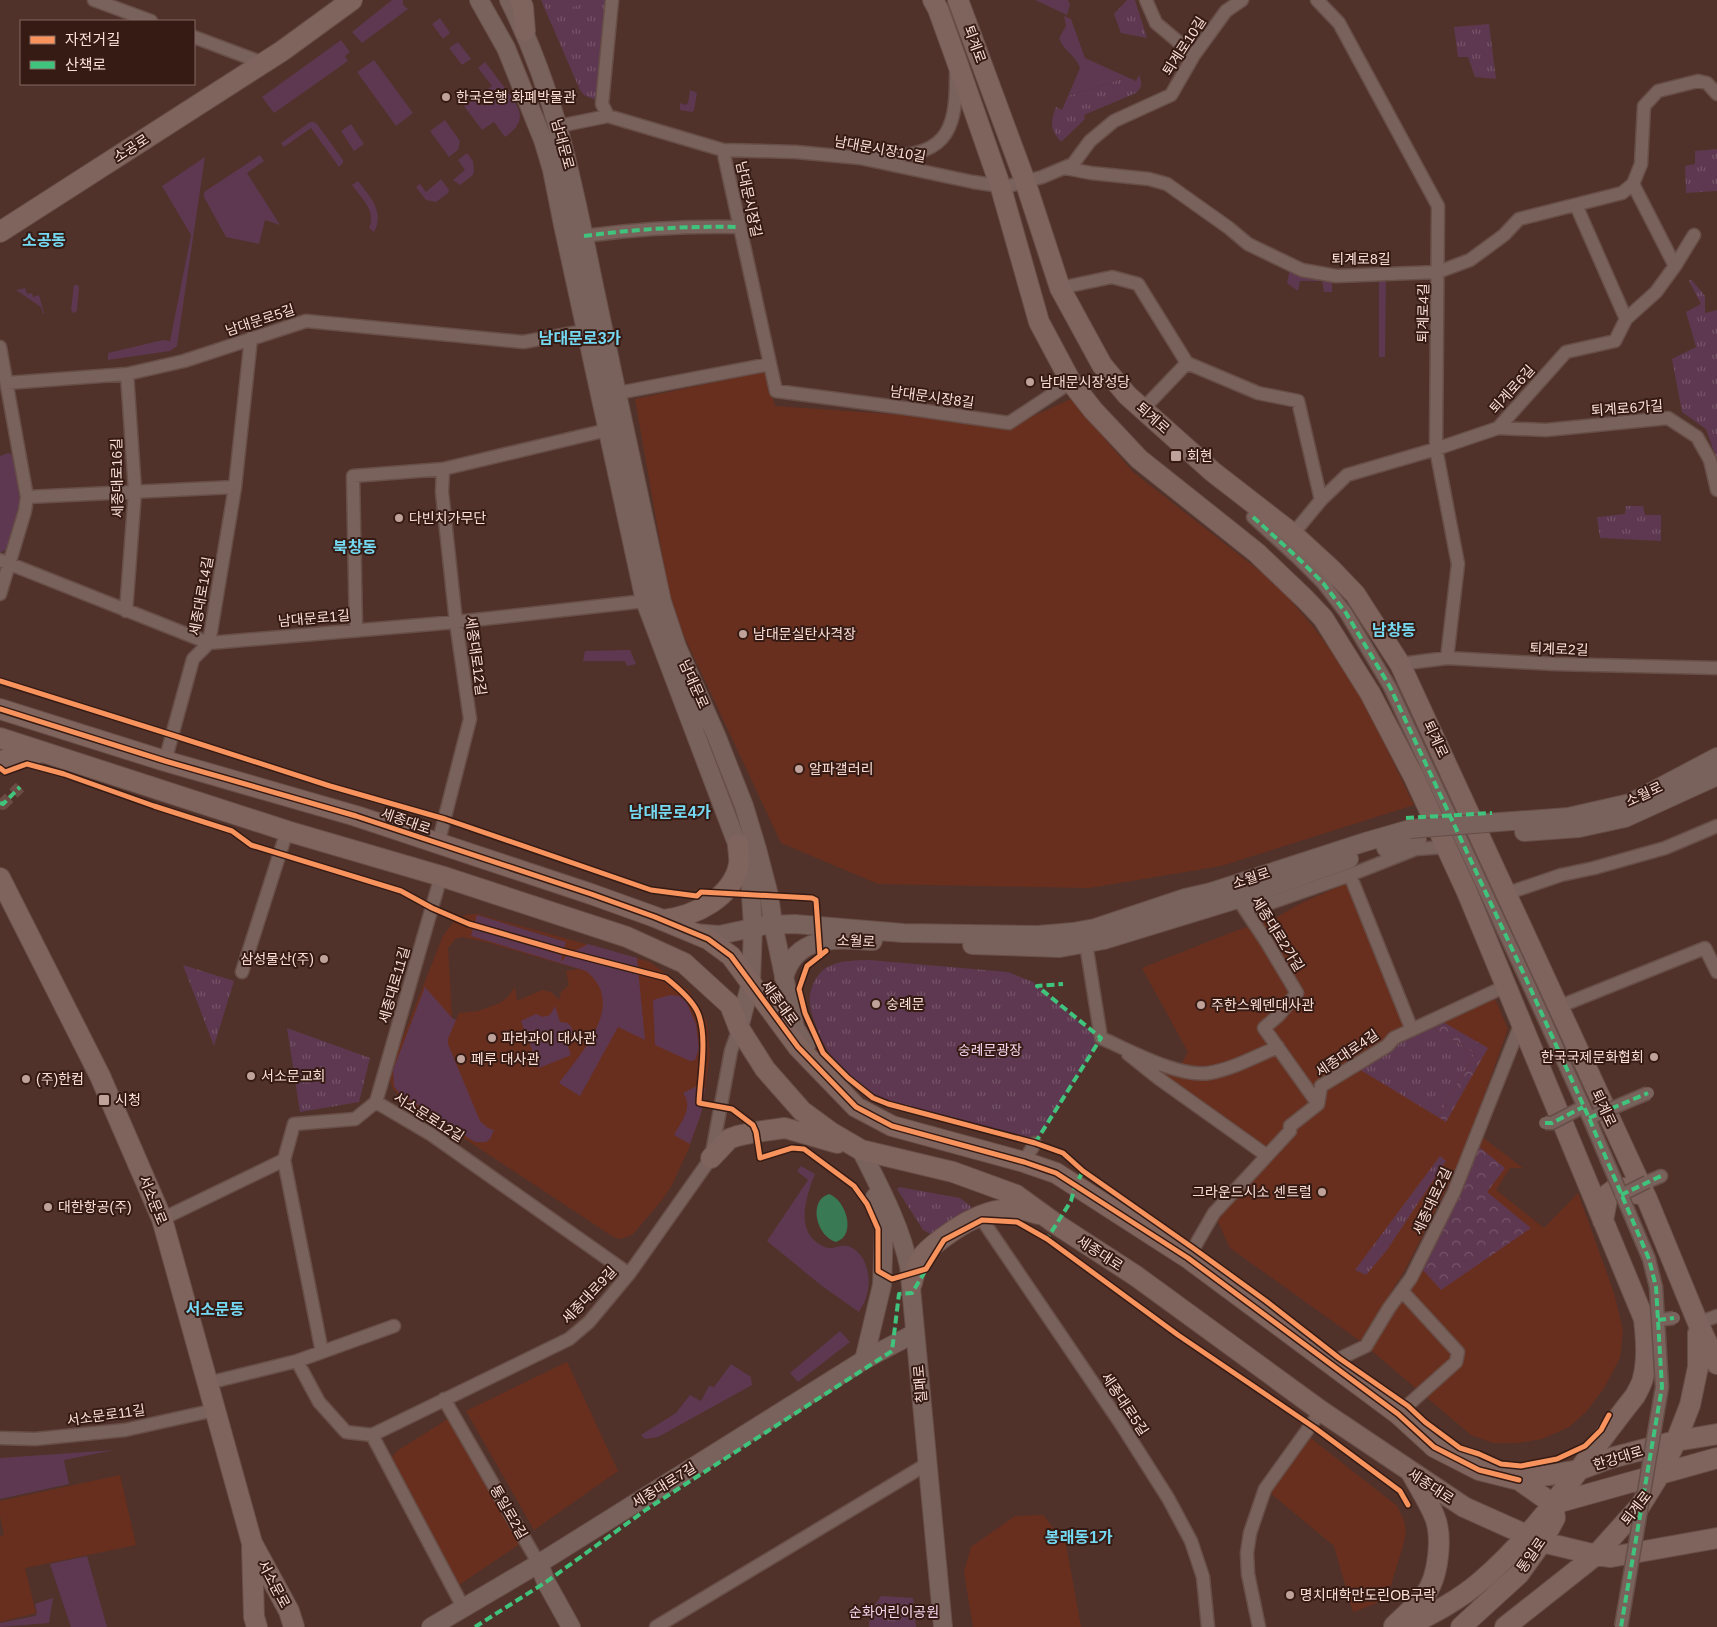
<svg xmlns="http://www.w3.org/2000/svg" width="1717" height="1627" font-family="Helvetica,'Noto Sans KR',sans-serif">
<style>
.built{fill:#692f1e;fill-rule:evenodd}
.grass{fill:url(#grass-tufts)}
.forest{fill:url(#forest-crowns)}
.garden{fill:#5e3850}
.water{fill:#397953}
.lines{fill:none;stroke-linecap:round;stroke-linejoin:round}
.street-tunnel{stroke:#6a4c44;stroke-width:12;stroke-dasharray:12 6;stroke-linecap:butt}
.street-casing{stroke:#674e47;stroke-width:15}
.secondary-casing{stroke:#674e47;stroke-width:20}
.primary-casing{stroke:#674e47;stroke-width:22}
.street{stroke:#79625c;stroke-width:12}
.secondary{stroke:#79625c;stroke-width:18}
.primary{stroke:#7f645d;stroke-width:20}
.street-bridge-casing{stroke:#674e47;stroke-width:15;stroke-linecap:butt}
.secondary-bridge-casing{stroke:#674e47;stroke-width:20;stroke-linecap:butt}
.street-bridge{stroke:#79625c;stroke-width:12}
.secondary-bridge{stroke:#79625c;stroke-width:18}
.quiet{stroke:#40c37c;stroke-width:4;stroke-dasharray:8 4;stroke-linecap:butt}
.cycleway-casing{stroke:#351b14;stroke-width:8}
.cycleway{stroke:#f8935d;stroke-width:5}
.poi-dot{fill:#bfa29a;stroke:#351b14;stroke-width:2}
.labels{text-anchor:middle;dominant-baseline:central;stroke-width:4;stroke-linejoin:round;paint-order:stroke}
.street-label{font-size:14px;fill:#fbded6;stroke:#351b14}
.poi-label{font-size:14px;fill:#fbded6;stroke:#351b14;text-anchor:start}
.park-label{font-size:14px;fill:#f6d3ec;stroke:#351b14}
.quarter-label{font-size:16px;font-weight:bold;fill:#75d9f2;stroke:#351b14}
</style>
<defs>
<pattern id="grass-tufts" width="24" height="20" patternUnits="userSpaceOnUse" patternTransform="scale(1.25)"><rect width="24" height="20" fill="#5e3850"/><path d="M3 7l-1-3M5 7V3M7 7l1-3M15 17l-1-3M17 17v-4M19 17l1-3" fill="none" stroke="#765468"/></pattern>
<pattern id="forest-crowns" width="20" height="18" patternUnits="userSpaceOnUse" patternTransform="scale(1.25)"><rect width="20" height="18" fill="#5e3850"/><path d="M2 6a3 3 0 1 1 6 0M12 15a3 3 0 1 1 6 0" fill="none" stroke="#765468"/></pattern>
</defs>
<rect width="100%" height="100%" fill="#50322a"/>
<path class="built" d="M764,372L775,406L1018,423L1071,399L1133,472L1279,586L1318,633L1357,687L1414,805L1221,866L1089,888L878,884L781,843L672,610L635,399Z
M1350,882L1412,1029L1492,992L1508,1029L1461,1160L1405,1270L1360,1341L1230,1248L1214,1213L1266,1155L1158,1078L1163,1065L1179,1069L1188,1052L1142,968L1230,933L1279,916L1303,902Z
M477,914L650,962L689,991L707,1022L710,1056L705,1088L701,1114L688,1150L672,1185L662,1200L633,1234L627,1237L619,1239L612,1236L400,1096L393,1089L390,1080V1070L443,936L455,920L465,915ZM478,915L566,942L475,922ZM462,937L486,942L579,969L566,971L569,985L561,992L559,1000L551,992L542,990L517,1001L515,987L508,997L500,1003L478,1011L459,1013L456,1020L452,1018L448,948L455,939Z
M1478,1134L1523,1168H1510L1496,1190L1544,1228L1578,1193L1614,1293L1623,1331L1620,1358L1604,1388L1586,1412L1569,1427L1542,1439L1518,1443H1493L1471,1435L1366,1346L1389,1308Z
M567,1362L618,1471L534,1530L466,1411Z
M451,1417L524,1541L456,1587L391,1458L397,1451Z
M1308,1436L1397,1506L1404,1520L1406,1532L1403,1546L1389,1591L1377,1603L1353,1612L1334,1546L1269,1492Z
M120,1475L136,1545L25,1568L36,1613L0,1622V1536L4,1535L0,1516V1501Z
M1043,1515L1066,1544L1081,1627H973L964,1572L971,1547L1015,1516Z"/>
<path class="grass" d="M541,0H607L598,101L584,95L580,90Z
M1127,0H1135L1147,38L1121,33L1114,14Z
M1489,24L1496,79L1475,77L1468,57H1458L1454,27Z
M1139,75C1142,82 1143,87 1136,93L1084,115L1085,119L1061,142C1050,128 1050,124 1056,107L1062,110L1068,96L1127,77L1136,81Z
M1717,149V191L1686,193L1685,166L1695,164V151Z
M1691,279L1705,296V313L1717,310V460L1706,429L1682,412L1672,359L1696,347L1686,312L1701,304L1689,281Z
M1626,506H1643L1645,515H1661V541L1600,538L1597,517L1625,514Z
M869,960L1008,972L1033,982L1085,1026L1101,1038L1035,1143C1008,1136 981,1129 954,1122C935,1117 913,1114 895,1106C861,1092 831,1065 818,1031C813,1018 807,1004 811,990C820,960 843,961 869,960Z
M183,965L234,981L214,1046Z
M1425,1024L1475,1053L1438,1117L1354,1066Z
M287,1028L370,1058L359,1102L300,1112Z
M1440,1156L1446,1161L1387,1250L1366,1275L1355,1270Z
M899,1187L960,1198L974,1209L933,1235L923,1230L897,1189Z
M881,1596L913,1598L916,1627H869L870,1613Z"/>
<path class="forest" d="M1436,1018L1488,1048L1446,1122L1438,1117L1475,1053L1425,1024Z
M1478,1146L1505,1168L1487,1192L1531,1228L1441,1290L1423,1270L1459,1195Z"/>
<path class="garden" d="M392,0H403V5L408,9L362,43L352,32Z
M554,0H591L587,3L564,9L560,8Z
M1035,0H1068L1070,5L1067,15Z
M1064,16L1071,19L1085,58L1127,77L1068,96L1080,68C1075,54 1064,52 1059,38L1066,26Z
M440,18L450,33L443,39L432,24Z
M341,40L350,52L345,56L348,61L274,113L262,97Z
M458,42L471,59L462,65L449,48Z
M374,60L413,113L396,126L357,72Z
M485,62C492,71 498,79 505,88C519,107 530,120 505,137L494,122L482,130L464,106L475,98C479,108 490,106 490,95L486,90L492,86L478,68Z
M690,90L697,93L694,110L692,112L680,110V103L686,105L688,103Z
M445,120L460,141L458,150L449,157L430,131Z
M310,122H314L317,124L343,160V163L339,167L311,128L284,147L281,143Z
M351,124L364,144L354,151L341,131Z
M467,153L473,161L474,172L472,176L460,185L453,180L465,170L458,160Z
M260,155L264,161L247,173L280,225L265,220L259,244L226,237L204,197V192Z
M205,157L177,346L170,351L108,360V353L163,340L170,341L191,235L162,186Z
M441,179L449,190L448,193L436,202L426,200L416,187L420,184L426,192Z
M358,181C370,197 385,211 374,232L369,228C377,211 361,198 352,185Z
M1290,269L1386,276L1385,357H1379V282L1332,283V292H1324L1322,281H1300L1298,291L1287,283Z
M74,285H78L79,288L77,311L73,313L71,310Z
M25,288L27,294L32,293L33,297L39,295L44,313L43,314L41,307L16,290Z
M8,453L13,455L15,460L20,504L9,548L0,553V456Z
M630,650L636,664L627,666L625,661H583L585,651Z
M477,915L566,942L564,948L475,922Z
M473,929L562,955L561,962L567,955L588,944L637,958L645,1040L618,1027L580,1096L559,1083C581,1053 628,1004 586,971L471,936Z
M425,987L452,1018L456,1020L448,1039V1044L480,1121L488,1128L494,1130L490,1139L486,1142H475L399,1093L394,1086L393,1070Z
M670,995L679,996L686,1001L696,1024L699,1049L695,1060L690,1061L655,1045L653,1000Z
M555,1006L560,1022L568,1023L572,1028V1034L566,1041L571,1055L539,1068L521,1021L536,1014L543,1017L550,1015Z
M695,1087L705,1088L701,1114L690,1144L674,1135C681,1122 694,1107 683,1093Z
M801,1166L815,1174C805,1199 793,1236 828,1248C835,1249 841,1244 848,1246C866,1252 872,1277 867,1294C866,1301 862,1306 859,1312L822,1286L767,1241L808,1180L797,1171Z
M840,1331L850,1342L798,1382L790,1373Z
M731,1364L751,1377L752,1385L658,1437L645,1439L641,1435L676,1413L690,1395L701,1401L709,1386L714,1387Z
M114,1450L64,1460L69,1484L0,1499V1458Z
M87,1556L107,1627H71L50,1564Z
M53,1598L49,1623L0,1627V1623L35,1616L37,1613L35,1604Z"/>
<path class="water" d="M829,1194C846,1200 857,1235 836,1242C817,1237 807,1201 829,1194Z"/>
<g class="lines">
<path class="street-tunnel" d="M0,803L3,804L20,787"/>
<defs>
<path id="street" d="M94,0L151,21
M1146,0L1156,23L1194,55
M1317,0L1339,23L1438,206L1436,449L1458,564L1447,658
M194,37L263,63
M608,116L602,104L612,0
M559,126L608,116L723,150L796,152L860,158L973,182L1000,186
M723,150L776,391L912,409L1009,423L1071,382
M877,157C943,156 957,137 956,74
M1065,168L1091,173L1149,179L1167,184L1229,228L1248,244L1302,270L1336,276L1438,272L1470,260L1504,235L1519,219L1622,193L1633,184L1641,164L1644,106L1658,91L1698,81L1707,83L1717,94
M1633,184L1675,266
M1001,188L1042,177L1073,164L1090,141L1114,121L1171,95L1194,55L1226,11L1242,0
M1576,205L1626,319
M584,236C636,229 687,226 739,227
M1060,288L1112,277L1138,284L1187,363L1258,393L1298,401L1321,500
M0,347L27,497L25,511L0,594
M7,383L127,374L184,361L306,321L523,342L585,331
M618,393L770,364
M1143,409L1187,363
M1498,428L1546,430L1668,418L1697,437L1710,460L1717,490
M27,497L235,487
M1253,517L1298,558L1323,583L1346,613L1390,687L1527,981
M1293,534L1321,500L1347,475L1436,449L1498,428L1566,352L1615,341L1626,319L1656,292L1675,266L1694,235
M0,560L209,643L456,622L645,601
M126,611L135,491L127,374
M356,630L353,476L443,469L607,430
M1400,664L1447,658L1554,664L1717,668
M165,761L193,659L209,643L235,487L251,338
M438,844L470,719L456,622L442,492L443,469
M1350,875L1412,1030
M1505,894L1561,875L1594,868L1665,848L1717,826
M1238,899L1266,941L1297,993L1279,1015L1264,1028L1318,1104
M1238,899L1259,907L1350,875L1416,849L1446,847
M1086,944L1101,1038C1129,1050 1179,1078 1209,1073C1233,1069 1256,1056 1278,1047
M242,972L287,831
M1558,1007L1705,948L1717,972
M1128,1054L1158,1078L1266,1155
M376,1102L441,876
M284,1160L322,1352
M1024,1162L1035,1143
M1647,1182L1661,1176
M979,1215L1121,1424L1168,1498L1191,1541L1203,1577L1208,1627
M162,1219L284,1160L294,1124L355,1119L376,1102L432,1135L629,1274
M1188,1258L1214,1213L1290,1131V1126L1318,1104L1321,1086L1387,1046L1394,1038L1506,986
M1698,1323L1717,1316
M297,1361L394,1326
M1330,1363L1366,1346L1389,1308L1411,1278L1454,1192L1521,1023
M208,1383L297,1361L319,1402L346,1432L372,1435L569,1339L589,1322L629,1274L711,1158L731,1051L739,1028
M444,1399L539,1564
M1398,1414L1456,1362L1458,1352L1402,1291
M372,1435L463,1607
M0,1438L35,1439L125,1430L215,1410
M656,1627L927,1464
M1259,1627L1248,1574L1247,1553L1250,1533L1265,1489L1321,1411"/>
<path id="secondary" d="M479,0L506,48L543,140L552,170L563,225L645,601L750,878L753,928L751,982L739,1028
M509,0C555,91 573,182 593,281C616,388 638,495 662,602L677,647L716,735L744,806L757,849L769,895L773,924L792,1014L795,1028L806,1046
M1499,822L1568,817L1630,803L1717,757
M1524,832L1579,828L1625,818L1717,776
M1386,848L1417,840
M695,933L719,935L766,925L795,924L903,933L1038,935L1073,932L1095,928L1185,898L1211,892L1365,842L1410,829
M972,945L1060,948L1104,940L1238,899L1349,859
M784,978C795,934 838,939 873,941
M861,1150C880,1188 900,1225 909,1266L943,1627
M864,1360L882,1285L884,1228L875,1197
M539,1564L546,1582L571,1627
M431,1627L543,1561L864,1360L915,1333"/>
<path id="primary" d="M520,0L523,7L525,31
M933,0L938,9L955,56L1001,188L1039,322L1071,382L1093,410L1139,459L1257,553L1306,600L1323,618L1370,693L1414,777L1467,892L1644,1319C1646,1338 1648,1359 1643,1378C1642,1384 1638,1390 1635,1396C1585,1458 1542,1529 1481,1581C1459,1600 1432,1614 1406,1627
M958,0L1025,181L1060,288L1102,365L1127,395L1213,472L1293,534L1331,569L1355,594L1400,664L1647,1199L1698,1323L1717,1364
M0,232L282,51L352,0
M0,709L165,761L356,816L591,894L655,917L708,939L731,956L798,1047L856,1107L892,1126L1024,1162L1056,1173L1188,1258L1398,1414L1434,1447L1479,1470L1519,1480L1553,1504L1555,1518L1542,1542L1519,1574L1461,1627
M0,738L287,831L441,876L627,937L684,963L730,1005L739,1028L765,1069L802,1111L832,1133L861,1150L953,1172L1016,1195L1056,1224L1136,1276L1321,1411L1464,1507L1542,1542L1596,1555L1611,1557L1717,1538
M0,762L17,754H36
M0,878L100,1076L162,1219L252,1543L289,1611L294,1627
M664,920C694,916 733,898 739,864C740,858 738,850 738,844
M711,1158L729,1139L737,1136L756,1132L785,1128L837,1143
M1603,1221L1608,1194L1616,1188H1625L1638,1194
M912,1283C914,1275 916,1265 921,1258C927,1249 936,1243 944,1237C972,1216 1004,1201 1038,1214
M1519,1480L1579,1470L1611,1458L1676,1441L1717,1434
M1553,1504L1717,1458
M252,1547L254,1617L257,1627
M1394,1626C1404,1616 1415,1607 1424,1596C1439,1578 1443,1535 1434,1515C1428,1501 1419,1487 1412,1474
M1505,1627L1596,1555L1640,1506L1660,1474L1676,1441L1690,1405L1698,1367V1333"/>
</defs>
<use href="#street" class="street-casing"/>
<use href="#secondary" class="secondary-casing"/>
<use href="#primary" class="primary-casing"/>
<use href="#street" class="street"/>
<use href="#secondary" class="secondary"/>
<use href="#primary" class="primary"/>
<defs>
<path id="street-bridge" d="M1527,981L1589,1118L1649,1259L1656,1287L1662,1387L1621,1627
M1589,1118L1648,1093
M1545,1123H1552L1583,1107
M1621,1195L1647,1182
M1658,1320L1674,1318"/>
<path id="secondary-bridge" d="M1410,829L1499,822"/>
</defs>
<use href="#street-bridge" class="street-bridge-casing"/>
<use href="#secondary-bridge" class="secondary-bridge-casing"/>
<use href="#street-bridge" class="street-bridge"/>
<use href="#secondary-bridge" class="secondary-bridge"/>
<path class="quiet" d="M584,236C636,229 687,226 739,227
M1253,517L1298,558L1323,583L1346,613L1390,687L1527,981L1589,1118L1649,1259L1656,1287L1662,1387L1621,1627
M0,803L3,804L20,787
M1406,818L1492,813
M1589,1118L1648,1093
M1545,1123H1552L1583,1107
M1035,1143L1101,1038L1037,986L1063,984
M1621,1195L1661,1176
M1044,1237L1047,1239L1071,1201L1075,1186L1083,1171
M1658,1320L1674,1318
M475,1627L546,1582L647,1509L892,1351L899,1294L912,1293L927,1268"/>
<defs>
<path id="cycleway" d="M0,681L172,735L330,786L445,819L651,890L697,896L701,892L812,898L816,900L820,956
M0,709L165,761L356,816L591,894L655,917L708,939L731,956L798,1047L856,1107L892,1126L1024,1162L1056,1173L1188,1258L1398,1414L1434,1447L1479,1470L1519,1480
M0,768L5,772L27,764L64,774L154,806L232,831L251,845L401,891L432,908L469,924L562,951L666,978C676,986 693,1001 698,1013C708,1037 700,1077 699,1103L732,1109L753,1125L756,1132L760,1158L792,1148L804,1149L854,1186L867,1204L878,1229V1271L892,1279L926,1269L944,1240L982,1220L1017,1222L1047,1239L1178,1335L1315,1428L1400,1491L1408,1505
M826,951L807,966L799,989L805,1013L823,1053L848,1078L873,1098L888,1104L1035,1143L1063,1153L1083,1171L1193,1248L1266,1301L1339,1358L1408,1406L1425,1422L1460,1448L1479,1454L1501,1464L1521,1466L1557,1459L1585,1446L1601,1430L1609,1415"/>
</defs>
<use href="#cycleway" class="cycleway-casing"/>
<use href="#cycleway" class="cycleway"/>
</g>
<g class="poi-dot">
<circle cx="446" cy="97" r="5"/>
<circle cx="1030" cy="382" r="5"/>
<rect x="1170" y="450" width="12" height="12" rx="2.5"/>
<circle cx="399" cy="518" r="5"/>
<circle cx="743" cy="634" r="5"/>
<circle cx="799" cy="769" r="5"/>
<circle cx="324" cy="959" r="5"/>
<circle cx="876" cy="1004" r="5"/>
<circle cx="1201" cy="1005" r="5"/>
<circle cx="492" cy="1038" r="5"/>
<circle cx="1654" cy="1057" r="5"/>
<circle cx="461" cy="1059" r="5"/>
<circle cx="251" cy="1076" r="5"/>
<circle cx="26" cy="1079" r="5"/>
<rect x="98" y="1094" width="12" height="12" rx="2.5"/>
<circle cx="1322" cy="1192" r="5"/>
<circle cx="48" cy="1207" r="5"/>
<circle cx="1290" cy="1595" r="5"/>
</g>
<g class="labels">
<g class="street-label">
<text transform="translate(975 44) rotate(70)">퇴계로</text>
<text transform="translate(1184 46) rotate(-57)">퇴계로10길</text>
<text transform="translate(563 144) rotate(75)">남대문로</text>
<text transform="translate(131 148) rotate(-33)">소공로</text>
<text transform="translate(880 149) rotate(10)">남대문시장10길</text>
<text transform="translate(749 199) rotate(78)">남대문시장길</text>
<text x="1361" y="259">퇴계로8길</text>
<text transform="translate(1423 313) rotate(-89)">퇴계로4길</text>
<text transform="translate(260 320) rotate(-18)">남대문로5길</text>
<text transform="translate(1512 389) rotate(-48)">퇴계로6길</text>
<text transform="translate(932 397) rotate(8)">남대문시장8길</text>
<text transform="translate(1627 408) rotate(-4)">퇴계로6가길</text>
<text transform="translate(1153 418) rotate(41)">퇴계로</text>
<text transform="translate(117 478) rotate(-91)">세종대로16길</text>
<text transform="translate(201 596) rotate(-80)">세종대로14길</text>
<text transform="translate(314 618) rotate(-5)">남대문로1길</text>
<text transform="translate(1559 649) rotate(2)">퇴계로2길</text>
<text transform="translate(476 656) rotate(82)">세종대로12길</text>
<text transform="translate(694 684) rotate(66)">남대문로</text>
<text transform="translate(1436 739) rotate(65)">퇴계로</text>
<text transform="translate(1644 794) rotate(-25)">소월로</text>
<text transform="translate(406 821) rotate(19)">세종대로</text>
<text transform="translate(1251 878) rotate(-18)">소월로</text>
<text transform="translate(1278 934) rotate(58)">세종대로2가길</text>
<text transform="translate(856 941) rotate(2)">소월로</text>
<text transform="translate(394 985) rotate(-74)">세종대로11길</text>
<text transform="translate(780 1003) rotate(54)">세종대로</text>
<text transform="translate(1347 1053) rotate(-34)">세종대로4길</text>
<text transform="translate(1604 1108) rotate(65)">퇴계로</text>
<text transform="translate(429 1117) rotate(32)">서소문로12길</text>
<text transform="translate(153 1200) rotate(68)">서소문로</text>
<text transform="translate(1432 1201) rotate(-65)">세종대로2길</text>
<text transform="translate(1100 1253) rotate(33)">세종대로</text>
<text transform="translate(589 1295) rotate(-47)">세종대로9길</text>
<text transform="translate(920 1384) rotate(-95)">칠패로</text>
<text transform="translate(1125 1404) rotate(56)">세종대로5길</text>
<text transform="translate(106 1415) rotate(-8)">서소문로11길</text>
<text transform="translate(1618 1458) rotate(-17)">한강대로</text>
<text transform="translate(664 1485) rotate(-32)">세종대로7길</text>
<text transform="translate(1431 1486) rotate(33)">세종대로</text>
<text transform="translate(1636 1508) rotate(-52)">퇴계로</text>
<text transform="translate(509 1512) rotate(60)">통일로2길</text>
<text transform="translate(1531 1555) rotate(-55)">통일로</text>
<text transform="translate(274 1584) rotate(62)">서소문로</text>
</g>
<g class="poi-label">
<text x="456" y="97">한국은행 화폐박물관</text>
<text x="1040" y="382">남대문시장성당</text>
<text x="1187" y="456">회현</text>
<text x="409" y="518">다빈치가무단</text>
<text x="753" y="634">남대문실탄사격장</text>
<text x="809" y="769">알파갤러리</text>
<text x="314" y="959" text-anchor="end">삼성물산(주)</text>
<text x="886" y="1004">숭례문</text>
<text x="1211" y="1005">주한스웨덴대사관</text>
<text x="502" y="1038">파라과이 대사관</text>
<text x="1644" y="1057" text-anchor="end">한국국제문화협회</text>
<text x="471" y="1059">페루 대사관</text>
<text x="261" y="1076">서소문교회</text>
<text x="36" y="1079">(주)한컴</text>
<text x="115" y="1100">시청</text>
<text x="1312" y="1192" text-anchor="end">그라운드시소 센트럴</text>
<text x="58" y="1207">대한항공(주)</text>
<text x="1300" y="1595">명치대학만도린OB구락</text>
</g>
<g class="park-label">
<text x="990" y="1050">숭례문광장</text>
<text x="894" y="1612">순화어린이공원</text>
</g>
<g class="quarter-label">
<text x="44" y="240">소공동</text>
<text x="580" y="338">남대문로3가</text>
<text x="355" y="547">북창동</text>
<text x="1394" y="630">남창동</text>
<text x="670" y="812">남대문로4가</text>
<text x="215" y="1309">서소문동</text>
<text x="1079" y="1537">봉래동1가</text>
</g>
</g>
<rect x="20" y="20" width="175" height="65" fill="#351b14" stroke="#846962"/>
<rect x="30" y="36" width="25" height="8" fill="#f8935d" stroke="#846962"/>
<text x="65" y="45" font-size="15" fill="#fbded6">자전거길</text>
<rect x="30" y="61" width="25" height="8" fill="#40c37c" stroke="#846962"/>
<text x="65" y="70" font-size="15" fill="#fbded6">산책로</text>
</svg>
